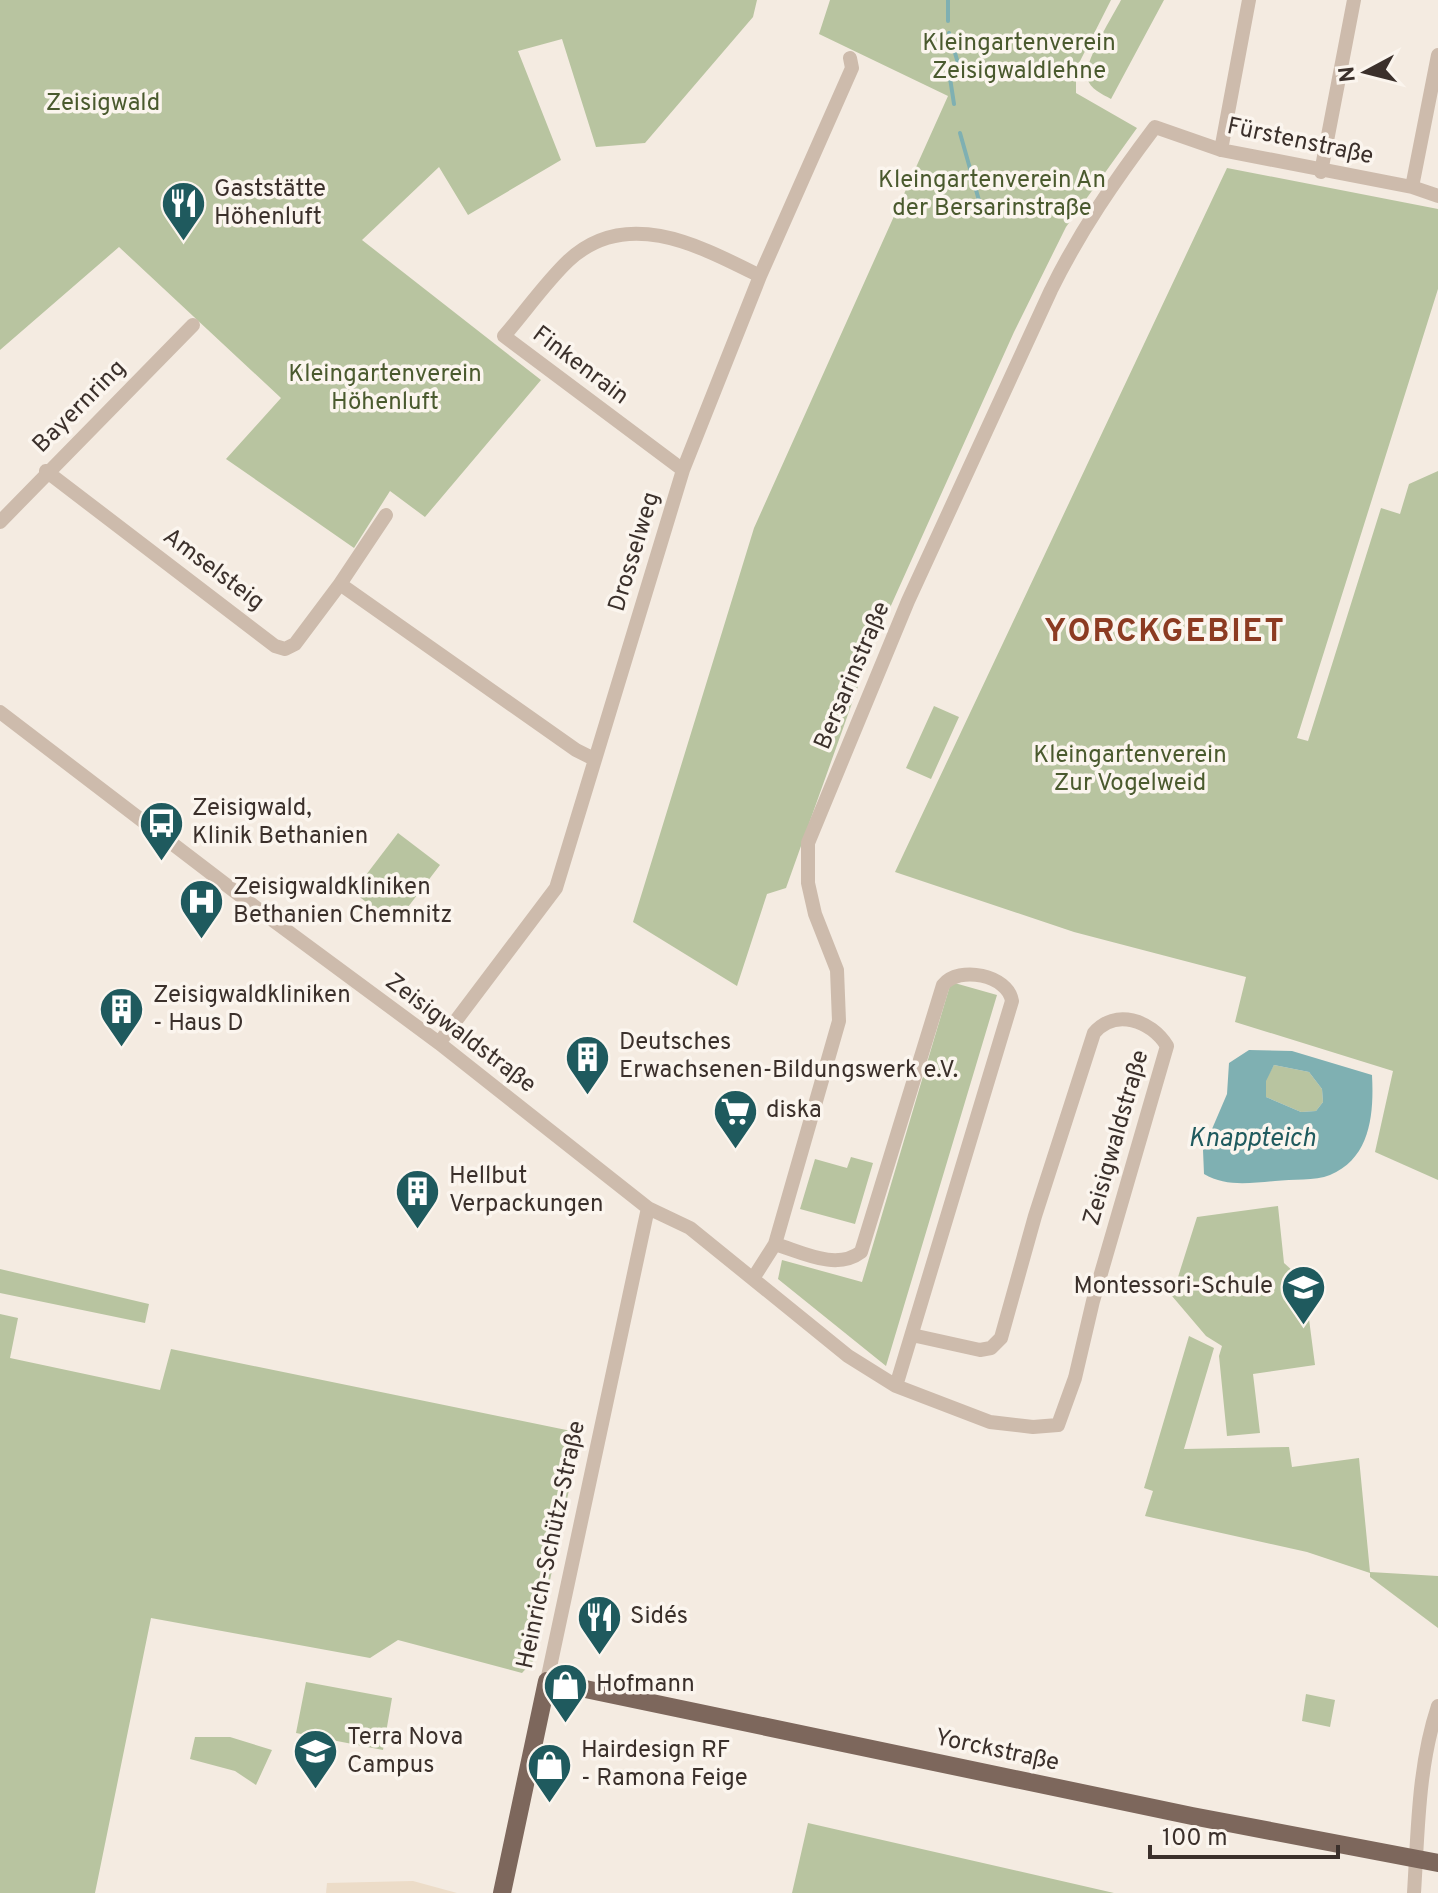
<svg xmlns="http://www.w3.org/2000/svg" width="1438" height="1893" font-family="Overpass,sans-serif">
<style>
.green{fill:#b8c4a0}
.plaza{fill:#ecdcc8}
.water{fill:#7fb0b2;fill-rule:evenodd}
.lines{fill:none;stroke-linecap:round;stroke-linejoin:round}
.stream{stroke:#7fb0b2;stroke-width:4}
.minor{stroke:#cdbbac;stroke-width:14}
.major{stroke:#7d675c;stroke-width:18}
.labels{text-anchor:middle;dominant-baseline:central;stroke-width:7;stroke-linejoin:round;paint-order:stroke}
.park-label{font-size:24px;fill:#4a5a2e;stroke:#fbf5ee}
.street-label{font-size:24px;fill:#3b302b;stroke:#fbf5ee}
.poi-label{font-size:24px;fill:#3b302b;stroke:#fbf5ee;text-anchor:start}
.water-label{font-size:26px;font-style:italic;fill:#1f5a5e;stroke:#fbf5ee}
.district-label{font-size:32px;font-weight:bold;letter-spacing:2px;fill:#8c3b22;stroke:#fbf5ee}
</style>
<rect width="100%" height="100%" fill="#f4ebe1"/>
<path class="green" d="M0,0H757L753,17L645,143L596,147L562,39L518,51L561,160L468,215L439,167L362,240L541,380L425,517L390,491L354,548L226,459L281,398L119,247L0,350Z
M830,0H1111L1076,69V93L1137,128L1066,227L1014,332L871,650L786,888L767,894L737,986L633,922L754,528L948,96L819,34Z
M1121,0H1164L1111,99C1102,94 1090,89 1087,78C1084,61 1113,16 1121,0Z
M1227,168L1438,209V289L1297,738L1308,741L1381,508L1400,514L1409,484L1438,471V1180L1375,1152L1393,1071L1235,1022L1246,977L1074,932L895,872Z
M934,706L959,717L931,779L906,768Z
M398,833L440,865L395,924L353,892Z
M951,982L997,995L886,1366L778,1279L782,1260L862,1282Z
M1274,1065L1309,1072L1322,1089L1323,1102L1316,1111L1301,1112L1266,1097L1265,1081Z
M851,1157L873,1163L855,1224L800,1209L815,1159L847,1168Z
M1278,1206L1284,1263L1304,1281L1315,1365L1253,1374L1260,1433L1227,1436L1219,1356L1222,1346L1206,1336L1172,1296L1197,1217Z
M0,1269L149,1304L145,1323L0,1293Z
M0,1314L18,1318L10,1358L160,1390L171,1349L581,1433L533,1661L522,1673L398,1640L370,1658L151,1618L95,1893H0Z
M1189,1336L1214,1348L1184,1449L1289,1447L1292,1467L1359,1458L1370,1572L1438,1576V1628L1370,1577V1573L1307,1552L1145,1516L1153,1491L1144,1488Z
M306,1682L392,1698L383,1750L296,1733Z
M1306,1694L1335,1700L1330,1727L1302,1721Z
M195,1737H230L272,1750L256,1785L235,1771L190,1759Z
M808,1823L1114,1893H792Z"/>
<path class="plaza" d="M413,1881L457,1893H326L327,1883Z"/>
<path class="water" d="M1249,1050L1292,1051L1372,1075C1374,1113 1371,1158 1330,1175C1315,1181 1292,1179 1275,1181C1250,1183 1226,1187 1204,1174L1203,1150L1227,1094L1229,1063ZM1274,1065L1309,1072L1322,1089L1323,1102L1316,1111L1301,1112L1266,1097V1081Z"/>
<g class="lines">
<path class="stream" d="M948,21V0
M949,33L958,63L950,78L954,104
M960,133L980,204L987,214"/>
<path class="minor" d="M1221,150L1249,0
M1321,172L1354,0
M1412,187L1438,55
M683,470L504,336C525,312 545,283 568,261C626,206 700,246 760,276
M46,471L275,646L285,649L295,644L340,584L576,750L594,759
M0,522L193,325
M340,584L386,515
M0,712L263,913L439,1043L648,1208L690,1228L848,1356L896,1386L990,1422L1033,1427L1058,1425L1075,1378L1093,1301L1167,1046C1151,1020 1115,1008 1094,1033L1035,1216L1001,1338L991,1348L980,1350L912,1335
M439,1043L556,888L683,470L760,276L852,68L850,58
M775,1244C802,1252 836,1271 861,1252L943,985C959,965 1008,975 1012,1001L896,1386
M754,1277L775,1244L839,1021L837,970L815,914L808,883V843L908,601L1051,290C1080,231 1115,180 1155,127L1221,150L1412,187L1438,196
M547,1681L648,1208
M1414,1893C1418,1831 1418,1766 1438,1706"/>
<path class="major" d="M502,1893L547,1681L1192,1816L1438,1863"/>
</g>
<defs>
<symbol id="restaurant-pin" viewBox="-11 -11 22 30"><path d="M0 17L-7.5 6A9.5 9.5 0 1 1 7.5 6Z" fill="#1f5a5e" stroke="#fbf5ee"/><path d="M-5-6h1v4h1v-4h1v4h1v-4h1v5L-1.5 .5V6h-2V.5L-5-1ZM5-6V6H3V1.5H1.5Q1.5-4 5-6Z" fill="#fff"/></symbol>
<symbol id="bus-pin" viewBox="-11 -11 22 30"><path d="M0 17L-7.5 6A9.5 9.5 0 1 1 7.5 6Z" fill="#1f5a5e" stroke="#fbf5ee"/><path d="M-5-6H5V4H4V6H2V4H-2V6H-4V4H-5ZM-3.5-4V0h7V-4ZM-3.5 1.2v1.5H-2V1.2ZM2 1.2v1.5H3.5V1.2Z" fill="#fff"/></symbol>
<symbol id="hospital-pin" viewBox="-11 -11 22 30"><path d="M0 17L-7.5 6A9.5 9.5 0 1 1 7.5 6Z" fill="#1f5a5e" stroke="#fbf5ee"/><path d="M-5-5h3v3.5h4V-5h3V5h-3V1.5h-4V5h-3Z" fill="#fff"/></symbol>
<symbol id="building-pin" viewBox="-11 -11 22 30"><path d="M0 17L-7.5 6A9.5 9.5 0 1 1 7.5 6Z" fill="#1f5a5e" stroke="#fbf5ee"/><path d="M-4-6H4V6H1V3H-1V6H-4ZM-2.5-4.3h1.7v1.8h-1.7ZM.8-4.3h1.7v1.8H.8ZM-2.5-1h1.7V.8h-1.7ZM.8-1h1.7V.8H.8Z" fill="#fff"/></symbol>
<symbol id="supermarket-pin" viewBox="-11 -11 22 30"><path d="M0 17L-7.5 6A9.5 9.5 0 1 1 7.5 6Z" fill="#1f5a5e" stroke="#fbf5ee"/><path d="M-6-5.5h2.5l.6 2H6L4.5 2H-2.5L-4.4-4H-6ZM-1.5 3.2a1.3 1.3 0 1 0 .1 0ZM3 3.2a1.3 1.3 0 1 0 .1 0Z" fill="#fff"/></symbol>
<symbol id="school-pin" viewBox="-11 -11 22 30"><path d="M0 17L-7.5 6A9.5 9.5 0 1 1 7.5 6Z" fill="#1f5a5e" stroke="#fbf5ee"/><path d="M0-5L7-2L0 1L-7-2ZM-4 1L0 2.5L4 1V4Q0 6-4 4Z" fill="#fff"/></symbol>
<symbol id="shop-pin" viewBox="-11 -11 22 30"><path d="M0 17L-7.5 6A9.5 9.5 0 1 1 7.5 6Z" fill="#1f5a5e" stroke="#fbf5ee"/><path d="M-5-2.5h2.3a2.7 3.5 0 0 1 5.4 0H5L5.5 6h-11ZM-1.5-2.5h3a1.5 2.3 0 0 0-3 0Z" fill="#fff"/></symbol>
</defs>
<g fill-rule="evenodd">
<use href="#restaurant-pin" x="158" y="178" width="51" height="69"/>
<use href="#bus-pin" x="136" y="798" width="51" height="69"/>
<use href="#hospital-pin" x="176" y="876" width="51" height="69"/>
<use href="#building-pin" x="96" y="984" width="51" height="69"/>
<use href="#building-pin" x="562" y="1032" width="51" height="69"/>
<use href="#supermarket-pin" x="710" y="1086" width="51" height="69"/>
<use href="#building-pin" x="392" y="1166" width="51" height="69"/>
<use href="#school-pin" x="1278" y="1262" width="51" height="69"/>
<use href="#restaurant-pin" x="574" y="1592" width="51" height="69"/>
<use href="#shop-pin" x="540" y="1660" width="51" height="69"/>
<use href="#school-pin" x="290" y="1726" width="51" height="69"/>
<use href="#shop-pin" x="524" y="1740" width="51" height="69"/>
</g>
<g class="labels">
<g class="park-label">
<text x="1019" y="44">Kleingartenverein<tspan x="1019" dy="28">Zeisigwaldlehne</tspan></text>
<text x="103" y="104">Zeisigwald</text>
<text x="992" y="181">Kleingartenverein An<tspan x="992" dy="28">der Bersarinstraße</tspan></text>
<text x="385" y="375">Kleingartenverein<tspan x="385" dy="28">Höhenluft</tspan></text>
<text x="1130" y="756">Kleingartenverein<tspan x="1130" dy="28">Zur Vogelweid</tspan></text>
</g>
<g class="street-label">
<text transform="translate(1300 142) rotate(12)">Fürstenstraße</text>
<text transform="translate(580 366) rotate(37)">Finkenrain</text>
<text transform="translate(80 407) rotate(-45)">Bayernring</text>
<text transform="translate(635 552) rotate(-73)">Drosselweg</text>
<text transform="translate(213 570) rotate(37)">Amselsteig</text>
<text transform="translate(853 676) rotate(-67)">Bersarinstraße</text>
<text transform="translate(460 1034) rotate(37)">Zeisigwaldstraße</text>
<text transform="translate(1117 1138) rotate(-74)">Zeisigwaldstraße</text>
<text transform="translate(552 1545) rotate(-78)">Heinrich-Schütz-Straße</text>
<text transform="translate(997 1751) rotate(12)">Yorckstraße</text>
</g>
<g class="poi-label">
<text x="214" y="190">Gaststätte<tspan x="214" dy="28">Höhenluft</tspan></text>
<text x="192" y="809">Zeisigwald,<tspan x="192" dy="28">Klinik Bethanien</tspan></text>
<text x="233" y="888">Zeisigwaldkliniken<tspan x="233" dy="28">Bethanien Chemnitz</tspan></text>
<text x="153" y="996">Zeisigwaldkliniken<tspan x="153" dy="28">- Haus D</tspan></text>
<text x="619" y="1043">Deutsches<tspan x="619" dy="28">Erwachsenen-Bildungswerk e.V.</tspan></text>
<text x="766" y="1111">diska</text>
<text x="449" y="1177">Hellbut<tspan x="449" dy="28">Verpackungen</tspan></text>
<text x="1273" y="1287" text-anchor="end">Montessori-Schule</text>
<text x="630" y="1617">Side´s</text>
<text x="596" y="1685">Hofmann</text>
<text x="347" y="1738">Terra Nova<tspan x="347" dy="28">Campus</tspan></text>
<text x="581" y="1751">Hairdesign RF<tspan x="581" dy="28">- Ramona Feige</tspan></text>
</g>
<g class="water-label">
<text x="1252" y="1139">Knappteich</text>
</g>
<g class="district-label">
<text x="1165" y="633">YORCKGEBIET</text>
</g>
</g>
<g transform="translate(1366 72) rotate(263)" stroke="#fbf5ee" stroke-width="6" paint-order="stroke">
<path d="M0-6L14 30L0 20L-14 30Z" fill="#3b302b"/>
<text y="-12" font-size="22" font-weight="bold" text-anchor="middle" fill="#3b302b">N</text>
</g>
<path d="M1150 1845v12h188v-12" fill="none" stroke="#3b302b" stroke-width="4"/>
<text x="1162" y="1845" font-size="24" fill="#3b302b" stroke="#fbf5ee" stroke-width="6" paint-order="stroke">100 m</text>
</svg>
